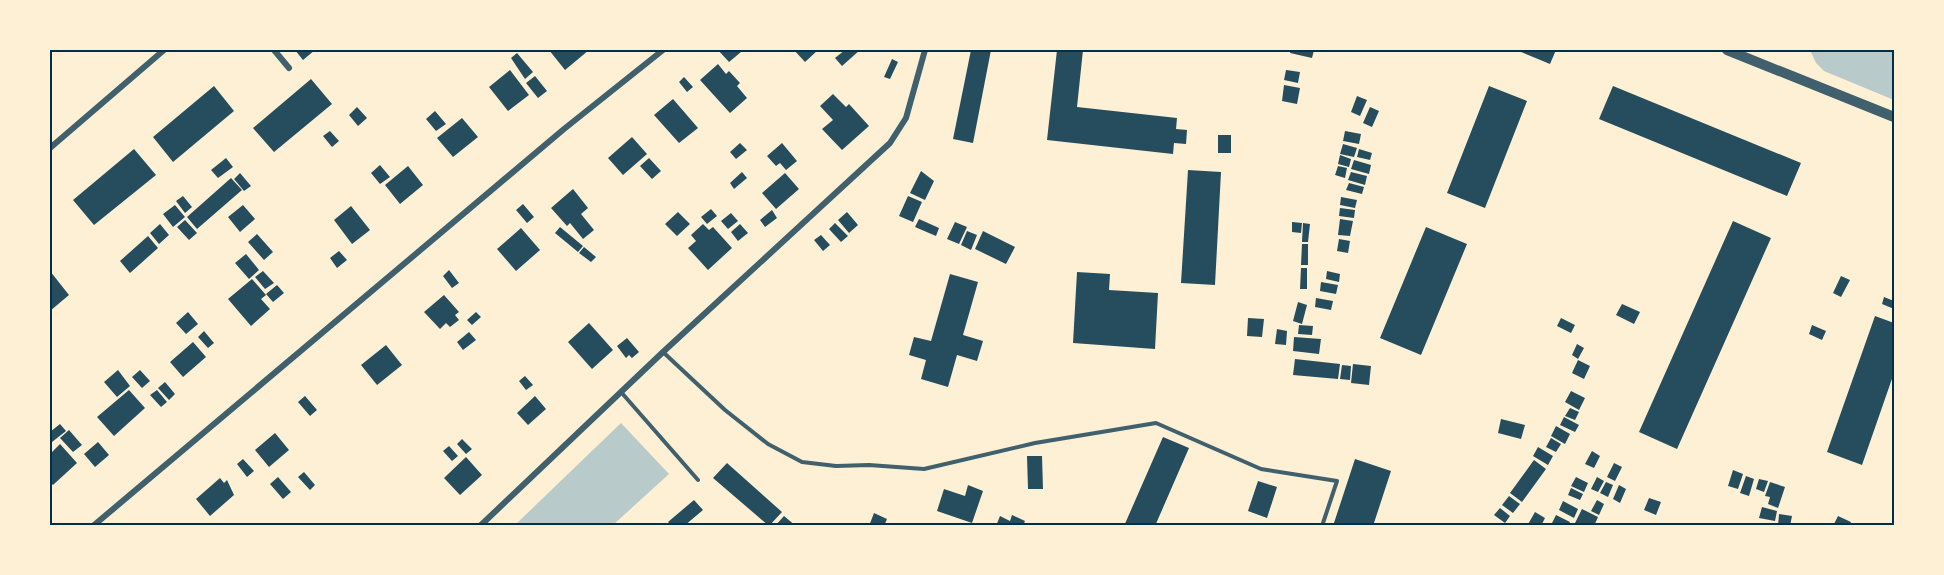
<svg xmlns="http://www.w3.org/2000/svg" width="1944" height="575" font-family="Montserrat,sans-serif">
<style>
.green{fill:#b9caca}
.building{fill:#264d5e}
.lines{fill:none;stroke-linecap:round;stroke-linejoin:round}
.service{stroke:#3f606c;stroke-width:4}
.minor{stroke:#3f606c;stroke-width:6}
.tertiary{stroke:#3f606c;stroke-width:10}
.neatline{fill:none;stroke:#003049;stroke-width:2}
</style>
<rect width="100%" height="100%" fill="#fdf0d5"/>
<path class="green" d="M1810,50H1894V100L1824,71L1816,63Z
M621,423L669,474L613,525H515Z"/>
<path class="building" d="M295,50H315L303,60Z
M549,50H589L565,70Z
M718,50H740L741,52L729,62Z
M794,50H818L805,62Z
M845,50H860L842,66L835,58Z
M971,50H991L973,143L953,139Z
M1057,50H1083L1077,107L1177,118L1176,129L1187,130L1186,144L1174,143L1173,154L1047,140Z
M1291,50H1314L1312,58L1290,53Z
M1516,50H1556L1550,64Z
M517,53L533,72L525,79L511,58Z
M892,59L898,62L890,79L884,77Z
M718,64L726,74L729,71L740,83L737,86L747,98L730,113L700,80Z
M510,70L529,95L508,111L489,87Z
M1286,70L1300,72L1298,83L1284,80Z
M535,76L547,91L538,98L526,83Z
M684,77L693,87L687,92L679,82Z
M311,79L332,104L274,152L253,128Z
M1284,85L1300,88L1297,104L1282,101Z
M214,86L234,111L173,162L153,137Z
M1489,86L1527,101L1485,208L1447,193Z
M1613,86L1801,163L1787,196L1599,119Z
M833,94L846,107L849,104L869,126L842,150L822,129L833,120L820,106Z
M1357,96L1367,100L1360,116L1351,112Z
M673,99L698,128L679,143L654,115Z
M357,107L367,118L358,126L349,115Z
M1370,107L1379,111L1372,127L1363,123Z
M435,111L446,124L436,131L426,119Z
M462,118L478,137L453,157L437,138Z
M330,131L339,141L332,147L323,136Z
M1345,131L1361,134L1359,144L1343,141Z
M1218,135H1231V153H1218Z
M632,137L647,154L623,175L608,158Z
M740,143L747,150L736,159L730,152Z
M782,143L797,161L786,170L780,163L776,166L767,156Z
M1343,144L1357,148L1354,157L1340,154Z
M134,149L156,175L94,225L73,200Z
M1359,149L1372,153L1370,160L1357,157Z
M1340,155L1351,159L1349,167L1338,164Z
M226,158L233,167L218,178L211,170Z
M649,158L661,171L652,179L640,166Z
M1354,160L1371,165L1369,174L1351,169Z
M380,165L390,177L380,184L371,173Z
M408,166L423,185L400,204L385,185Z
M1338,166L1347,168L1345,178L1335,175Z
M1188,170L1221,172L1215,285L1181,283Z
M921,171L934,181L925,200L910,193Z
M742,172L747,178L734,189L730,183Z
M1351,172L1367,176L1365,185L1348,180Z
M240,173L251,186L244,191L234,179Z
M785,173L799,189L776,209L762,193Z
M231,178L242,190L197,229L187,217Z
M1349,183L1364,187L1362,194L1346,190Z
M573,189L588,208L581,214L594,230L583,239L570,223L567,226L551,208Z
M183,196L192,207L185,213L176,201Z
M908,196L922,202L913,222L899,216Z
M1341,197L1357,200L1355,208L1340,205Z
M523,204L534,217L527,223L516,210Z
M175,205L185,217L173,227L163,214Z
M243,205L255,219L240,232L228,217Z
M351,206L370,230L352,244L334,220Z
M1340,208L1355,210L1354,218L1339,216Z
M711,209L717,216L707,224L701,217Z
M772,210L777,218L765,227L760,220Z
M678,212L690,224L677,236L665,224Z
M847,212L858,225L849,233L838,220Z
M731,213L738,221L728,229L721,221Z
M919,219L939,228L936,236L915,227Z
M1340,219L1353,221L1350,236L1338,235Z
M185,220L197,233L189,240L177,227Z
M1733,221L1771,238L1677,449L1639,432Z
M955,222L967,227L959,244L947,239Z
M1292,222L1302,223L1301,233L1292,232Z
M835,223L848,236L841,242L829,229Z
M1303,223L1310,224L1308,242H1302Z
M160,224L169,235L159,244L150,233Z
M703,224L709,230L713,227L732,248L708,270L688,248L696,241L691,235Z
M740,224L748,233L738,241L731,232Z
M560,227L583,246L578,252L555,233Z
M1426,227L1467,244L1421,355L1380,338Z
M521,228L540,250L516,271L497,249Z
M967,231L977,235L971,250L961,245Z
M983,231L1015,247L1006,264L975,249Z
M257,234L273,252L264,260L248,242Z
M821,235L830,245L823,251L814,240Z
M148,236L158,248L130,273L120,261Z
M1339,239L1350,241L1348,253L1337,251Z
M1302,244H1308V265H1301Z
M584,247L596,257L591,262L579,253Z
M339,251L347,260L337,268L330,258Z
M246,254L259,270L249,279L235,263Z
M1301,268H1307V289H1300Z
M449,270L459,283L452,288L443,276Z
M50,271L69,295L50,311Z
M263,271L274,283L265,289L255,277Z
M1327,271L1340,274L1339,282L1326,279Z
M1077,272L1110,274L1109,290L1158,293L1155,349L1073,343Z
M950,274L978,282L963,335L983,341L977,361L957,355L948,387L921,379L926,360L909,355L914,337L931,341Z
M1841,276L1850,280L1841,297L1833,293Z
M252,279L266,295L261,299L270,309L251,326L228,299Z
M1321,282L1338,285L1336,294L1320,291Z
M277,285L284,293L273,302L266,294Z
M444,295L459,312L455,315L459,320L450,327L446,323L440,329L424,312Z
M1884,297L1894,301V309L1882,304Z
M1316,298L1333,301L1331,310L1315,307Z
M1298,302L1307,305L1302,324L1293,321Z
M1622,304L1640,312L1634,324L1616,315Z
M188,312L198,324L186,334L176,323Z
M476,312L481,317L472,325L467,320Z
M1875,316L1894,323V373L1862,465L1827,452Z
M1248,318L1264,319L1262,337L1247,336Z
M1561,318L1575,325L1571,333L1557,326Z
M589,323L613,350L592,369L568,342Z
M1299,325L1313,326L1312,335L1298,334Z
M1812,325L1826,331L1822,340L1809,334Z
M1277,329L1287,331L1286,345L1275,344Z
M204,331L214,343L208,348L198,337Z
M469,332L476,340L463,350L457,342Z
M1294,337L1321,339L1319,354L1293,351Z
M627,338L639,352L632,358L629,355L626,358L617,346Z
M193,342L206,357L183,377L170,362Z
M1577,344L1584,348L1578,359L1572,355Z
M386,345L402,365L377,385L361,365Z
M1295,359L1340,364L1338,379L1293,375Z
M1578,360L1590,366L1584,379L1572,373Z
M1353,364L1371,366L1369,385L1351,383Z
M1342,365L1351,366L1350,380L1340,379Z
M118,370L130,386L117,397L104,382Z
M140,370L150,381L142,388L132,377Z
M525,376L533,385L526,390L519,381Z
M165,382L175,394L169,400L158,388Z
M129,390L145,408L114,436L97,417Z
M157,390L167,402L161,407L150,395Z
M1571,391L1585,398L1579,410L1565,402Z
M305,396L317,410L310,416L298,402Z
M535,396L546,409L528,425L517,413Z
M1570,408L1579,412L1575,420L1565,416Z
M1564,417L1579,425L1575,432L1560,425Z
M1501,419L1525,425L1521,439L1498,433Z
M60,424L66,431L52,442L50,432Z
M1556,426L1570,434L1565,444L1551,436Z
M69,430L82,445L73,452L60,438Z
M275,433L289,450L269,467L255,450Z
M1163,437L1189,448L1155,526H1124Z
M1551,438L1561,444L1556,452L1546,447Z
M462,439L472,449L466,454L457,444Z
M98,442L109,455L95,467L84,454Z
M60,444L77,463L53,485L50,482V454Z
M449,446L458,456L452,461L443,451Z
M1538,447L1553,456L1548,465L1533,456Z
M1592,451L1600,456L1594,468L1585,464Z
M1027,456H1042L1043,489H1028Z
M466,457L482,475L460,495L444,478Z
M243,459L254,471L247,477L237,464Z
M1355,459L1391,471L1373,526H1333Z
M1534,460L1546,469L1522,502L1510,493Z
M727,463L782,512L769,526L713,478Z
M1614,463L1622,467L1615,481L1607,477Z
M1733,470L1743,474L1738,489L1728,486Z
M304,472L315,485L310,490L298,477Z
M1746,476L1754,479L1749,496L1740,493Z
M278,477L291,492L283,499L270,484Z
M1576,477L1588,483L1584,492L1571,486Z
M1597,477L1604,481L1598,492L1591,489Z
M220,478L224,483L227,480L234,495L210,516L196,499Z
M1759,479L1768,481L1764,492L1756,489Z
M1258,481L1277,487L1267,518L1248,511Z
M1606,482L1613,485L1608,497L1600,493Z
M1770,482L1785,487L1778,508L1768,504L1770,497L1765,496Z
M968,485L983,491L972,523L937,511L944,489L965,496Z
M1619,485L1626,489L1620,503L1613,499Z
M1571,488L1583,494L1580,500L1568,495Z
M1509,496L1520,504L1513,513L1502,505Z
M1649,498L1661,502L1656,515L1644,510Z
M694,500L703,510L684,526H672L668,522Z
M1597,500L1604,504L1599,515L1591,511Z
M1563,501L1578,509L1574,518L1559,510Z
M1762,507L1777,511L1775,521L1759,518Z
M1500,508L1510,516L1505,523L1494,515Z
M1582,509L1598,517L1594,526L1575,523Z
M1535,512L1545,518L1541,526H1527Z
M874,513L887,519L884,526H869Z
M1779,514L1792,516L1790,526H1778Z
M1012,515L1025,521L1023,526H996L1000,516L1010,521Z
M1556,515L1570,522L1568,526L1552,523Z
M784,516L796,526H775Z
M1838,516L1851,522L1849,526L1834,524Z"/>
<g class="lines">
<path class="service" d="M663,352L725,410L768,444L802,462L836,466L869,465L924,469L1035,443L1156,423L1261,469L1337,481L1322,526
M621,392L698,480"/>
<path class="minor" d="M274,50L289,68
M50,148L164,50
M93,526L564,129L663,50
M480,526L663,352L890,143L906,118L925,50"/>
<path class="tertiary" d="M1727,50L1894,117"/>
</g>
<rect width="1944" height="575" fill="none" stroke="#fdf0d5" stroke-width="102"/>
<rect x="51" y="51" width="1842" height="473" class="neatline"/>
</svg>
